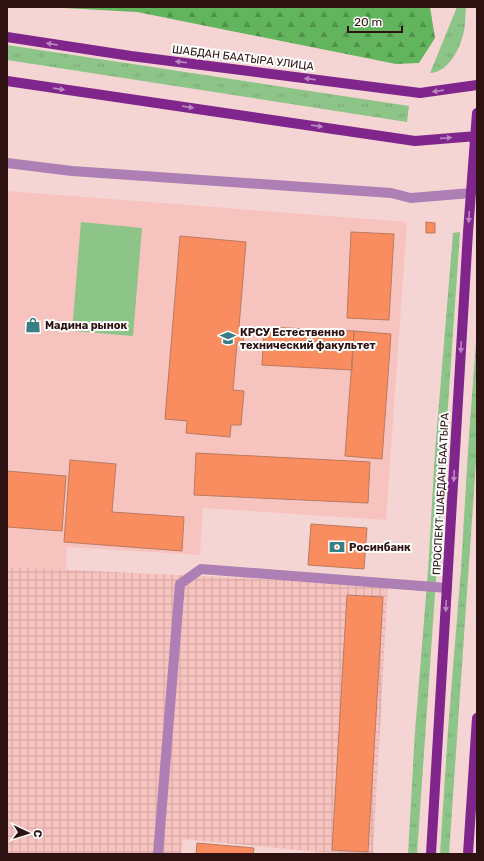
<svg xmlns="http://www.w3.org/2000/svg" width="484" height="861" font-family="Rubik,sans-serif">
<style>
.built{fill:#f7c3bf}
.industrial{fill:url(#industrial-grid)}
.grass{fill:url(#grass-tufts)}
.forest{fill:url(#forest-firs)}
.pitch{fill:#8dc488}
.building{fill:#fa8d60;stroke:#ba795f}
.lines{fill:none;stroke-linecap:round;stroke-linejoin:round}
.lane{stroke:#ae7fb4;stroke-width:10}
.primary{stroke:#7f258b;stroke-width:10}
.oneway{fill:#b987bf}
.labels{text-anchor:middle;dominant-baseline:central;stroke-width:4;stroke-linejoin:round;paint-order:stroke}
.street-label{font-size:11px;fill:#2d1211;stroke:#fff}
.poi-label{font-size:11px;font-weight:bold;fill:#2d1211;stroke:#fff;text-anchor:start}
</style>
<defs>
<pattern id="industrial-grid" width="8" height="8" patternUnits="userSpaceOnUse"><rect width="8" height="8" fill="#f7c3bf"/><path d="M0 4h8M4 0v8" fill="none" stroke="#d4a6a3"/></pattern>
<pattern id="grass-tufts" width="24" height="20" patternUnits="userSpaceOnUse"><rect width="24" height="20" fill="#8dc488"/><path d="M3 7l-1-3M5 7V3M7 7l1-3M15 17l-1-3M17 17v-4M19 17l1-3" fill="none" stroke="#7aa774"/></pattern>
<pattern id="forest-firs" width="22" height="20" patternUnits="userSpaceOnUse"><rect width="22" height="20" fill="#62b45d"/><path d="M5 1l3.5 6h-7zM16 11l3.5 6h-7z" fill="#51914b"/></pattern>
</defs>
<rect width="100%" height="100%" fill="#f5d5d3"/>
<path class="built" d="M7,191L407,222L386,520L203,508L200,555L67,547L66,570L7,567Z"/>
<path class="industrial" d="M7,567L388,585L373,854L320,852L183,839L181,854H7Z"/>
<path class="grass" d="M457,7H466C465,16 466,26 463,35C459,51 447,73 430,73Z
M7,45L409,106L407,122L7,60Z
M460,232L417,854H408L415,732L428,571L435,452L453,233Z
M477,327V447L449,854H440L448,730L461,569L468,450Z"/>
<path class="forest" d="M46,7H430L435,38L419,63L396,64L137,12Z"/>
<path class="pitch" d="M81,222L142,228L133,336L72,331Z"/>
<path class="building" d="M426,222L435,223V233H426Z
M351,232L394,234L389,320L347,318Z
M180,236L246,242L239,327H244L243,343H237L233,390L244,391L241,425H231L230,437L186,433L187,421L165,419Z
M264,327L354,331L352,370L262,365Z
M354,331L391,334L382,459L345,456Z
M196,453L370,462L368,503L194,495Z
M70,460L116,464L112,512L184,517L182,551L64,542Z
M7,471L66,476L62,531L7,527Z
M311,524L367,528L364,569L308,565Z
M347,595L383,597L368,852L332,850Z
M197,843L254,848L253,854H196Z"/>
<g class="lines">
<path class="lane" d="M7,163L72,171L391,193L411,198L471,193
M158,854L180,584L201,569L447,588"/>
<path class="primary" d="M7,37L131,56L420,93L477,85
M7,81L415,141L477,136
M431,854L468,232L477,113
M468,854L477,718"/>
</g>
<defs><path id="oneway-solid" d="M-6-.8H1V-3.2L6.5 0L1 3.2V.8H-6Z"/></defs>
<g class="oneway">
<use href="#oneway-solid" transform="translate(52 44) rotate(-171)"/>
<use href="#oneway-solid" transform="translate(181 62) rotate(-173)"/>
<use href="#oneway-solid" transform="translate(310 79) rotate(-173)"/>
<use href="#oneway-solid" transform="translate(59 89) rotate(8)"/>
<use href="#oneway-solid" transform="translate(438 91) rotate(172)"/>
<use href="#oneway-solid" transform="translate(188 107) rotate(8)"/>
<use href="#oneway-solid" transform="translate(317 126) rotate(8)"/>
<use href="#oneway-solid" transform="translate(446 138) rotate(-4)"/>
<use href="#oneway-solid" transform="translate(469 217) rotate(94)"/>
<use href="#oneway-solid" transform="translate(461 347) rotate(93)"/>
<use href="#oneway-solid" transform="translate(454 476) rotate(93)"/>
<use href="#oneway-solid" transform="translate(446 606) rotate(93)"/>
</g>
<defs>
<symbol id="shop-bare" viewBox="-9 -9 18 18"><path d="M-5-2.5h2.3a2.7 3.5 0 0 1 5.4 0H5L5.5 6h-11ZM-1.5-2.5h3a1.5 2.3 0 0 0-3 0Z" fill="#377f85" stroke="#fff" stroke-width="2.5" paint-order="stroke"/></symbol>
<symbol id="university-bare" viewBox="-9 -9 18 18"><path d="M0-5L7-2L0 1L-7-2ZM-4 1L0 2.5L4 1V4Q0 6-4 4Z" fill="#377f85" stroke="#fff" stroke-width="2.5" paint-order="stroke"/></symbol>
<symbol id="bank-bare" viewBox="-9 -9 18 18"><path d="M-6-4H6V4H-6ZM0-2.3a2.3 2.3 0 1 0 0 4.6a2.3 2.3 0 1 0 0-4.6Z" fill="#377f85" stroke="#fff" stroke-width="2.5" paint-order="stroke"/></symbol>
</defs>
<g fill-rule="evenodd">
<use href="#shop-bare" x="22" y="314" width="22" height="22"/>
<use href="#university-bare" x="217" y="327" width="22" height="22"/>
<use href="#bank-bare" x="326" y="536" width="22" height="22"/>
</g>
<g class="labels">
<g class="street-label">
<text transform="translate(243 58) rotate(7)">ШАБДАН БААТЫРА УЛИЦА</text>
<text transform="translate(441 494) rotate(-87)">ПРОСПЕКТ ШАБДАН БААТЫРА</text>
</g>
<g class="poi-label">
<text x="45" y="325">Мадина рынок</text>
<text x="240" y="332">КРСУ Естественно<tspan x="240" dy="13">технический факультет</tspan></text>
<text x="349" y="547">Росинбанк</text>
</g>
</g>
<rect width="484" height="861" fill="none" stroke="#2d1211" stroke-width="16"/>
<g transform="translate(28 833) rotate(94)" stroke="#ffffff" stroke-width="3" paint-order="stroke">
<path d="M0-3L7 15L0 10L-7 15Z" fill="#2d1211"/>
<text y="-6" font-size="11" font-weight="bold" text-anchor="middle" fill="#2d1211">С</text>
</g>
<path d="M348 26v6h54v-6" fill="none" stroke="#2d1211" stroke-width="2"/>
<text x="354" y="26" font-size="12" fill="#2d1211" stroke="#ffffff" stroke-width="3" paint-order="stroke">20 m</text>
</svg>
